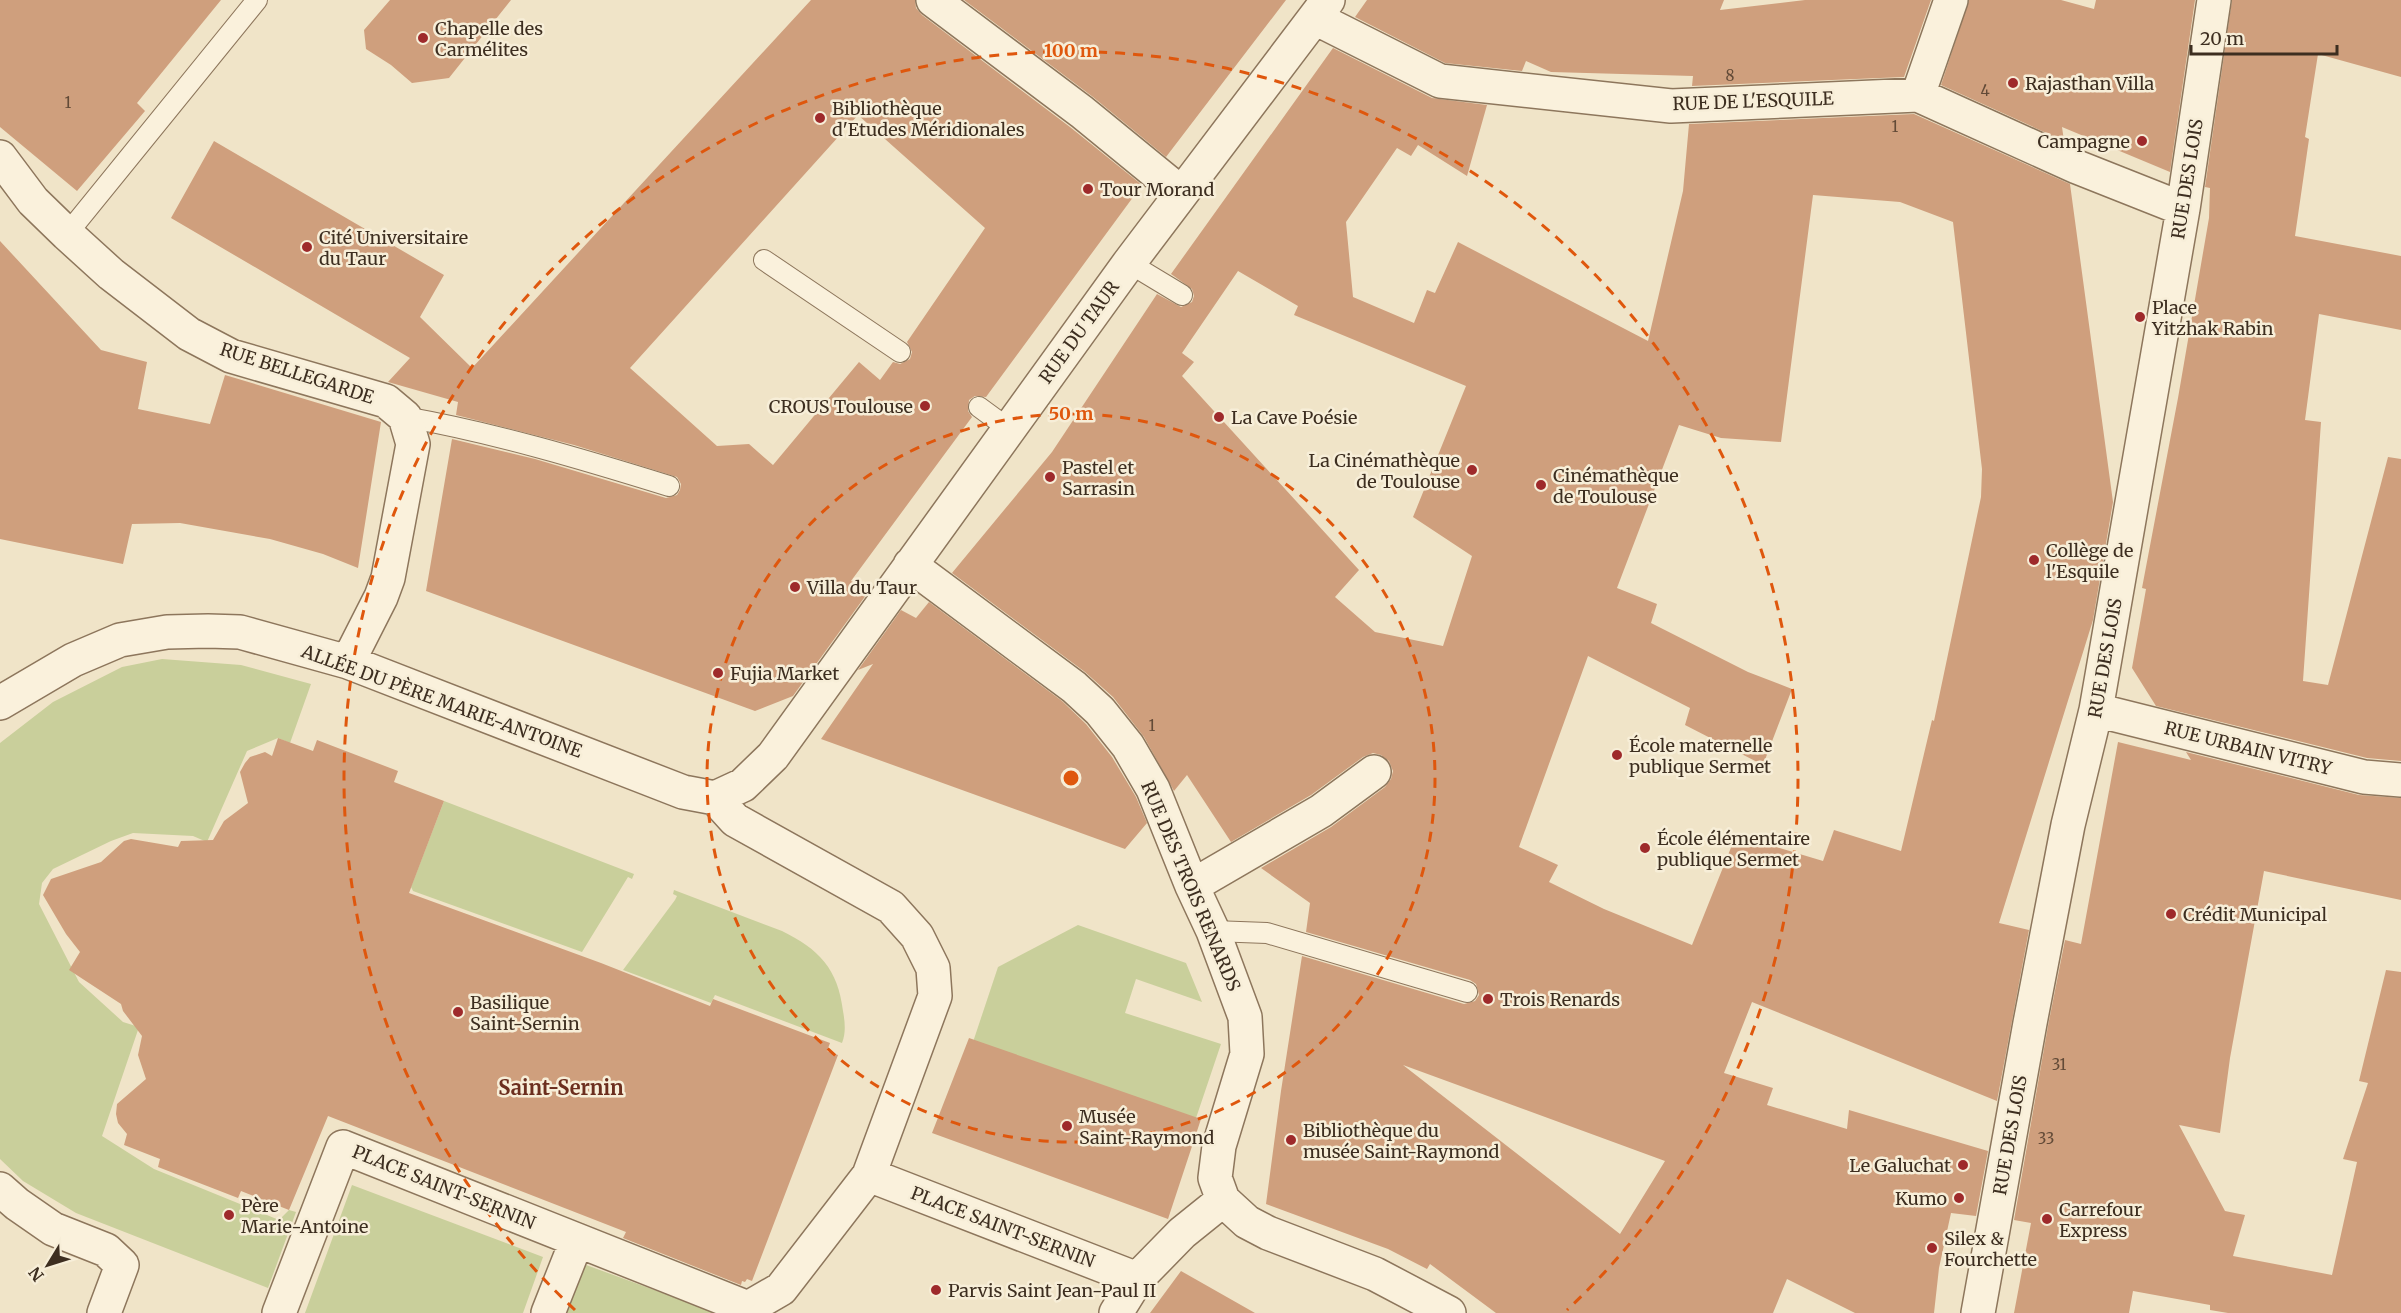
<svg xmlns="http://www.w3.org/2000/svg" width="2401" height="1313" font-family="Merriweather,serif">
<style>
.green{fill:#c9cf9b}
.building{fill:#cf9f7d;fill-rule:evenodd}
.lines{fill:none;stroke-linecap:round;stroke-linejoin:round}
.lane-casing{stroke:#8d765c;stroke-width:22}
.street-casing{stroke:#8d765c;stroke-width:36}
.lane{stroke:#faf1dc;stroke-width:20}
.street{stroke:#faf1dc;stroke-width:33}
.ring{fill:none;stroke:#df570d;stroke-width:3;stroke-dasharray:10 8}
.poi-dot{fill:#9e2a2b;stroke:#f7eed8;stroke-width:2}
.labels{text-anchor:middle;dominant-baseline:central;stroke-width:5;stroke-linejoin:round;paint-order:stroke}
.number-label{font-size:15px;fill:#624a37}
.poi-label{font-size:18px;fill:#3d2e20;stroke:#f7eed8;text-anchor:start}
.street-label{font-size:18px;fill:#3d2e20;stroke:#f7eed8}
.neighbourhood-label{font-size:20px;font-weight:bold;fill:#6b2e1e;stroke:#f7eed8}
.centre{fill:#df570d;stroke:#f7eed8;stroke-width:3}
.ring-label{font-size:18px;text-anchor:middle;font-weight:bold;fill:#df570d;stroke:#f7eed8;stroke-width:5;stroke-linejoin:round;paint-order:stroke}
</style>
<rect width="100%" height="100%" fill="#f0e4c8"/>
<path class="green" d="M162,659L241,665L311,684L290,743L278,738L247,751L207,842L193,836L133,833L111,841L53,869L42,883L39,904L79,982L123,1022L139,1027L102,1136L154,1169L279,1220L289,1210L296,1212L268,1288L76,1213L23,1181L0,1159V743L53,702L122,667Z
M444,801L634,874L632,879L628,877L582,952L413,891L411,887Z
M674,890L782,931C819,949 838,969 843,1011C845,1022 846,1033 842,1043L715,995L711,1003L623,970L675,900L677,896L673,894Z
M1078,925L1186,963L1202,1002L1136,979L1125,1013L1221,1044L1195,1121L972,1045L998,967Z
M352,1185L543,1257L523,1313H305Z
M578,1262L717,1313H559Z"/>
<path class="building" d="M0,0H221L137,103L145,111L77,191L0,127Z
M390,0H511L449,78L412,83L391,65L366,49L364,30Z
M811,0H915L916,8L922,15L1070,127L1142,185L986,397L975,396L969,400L968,411L972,417L851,581L869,591L793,696L755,711L426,591L452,439L535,459L666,498L677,495L680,490L681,484L677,477L574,445L456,415L458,402L388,382L410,358L171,218L214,141L444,275L420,317L472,368ZM858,115L985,228L907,342L912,352L910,359L900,364L893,362L880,380L859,362L773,465L749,444L717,446L630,368Z
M964,0H1286L1166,157L1093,97Z
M1367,0H1724L1720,10L1805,0H1931L1904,77L1692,86L1693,76L1551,72L1526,61L1522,71L1445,63L1355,17Z
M1969,0H2061L2094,9L2096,0H2195L2170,172L2062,127L2064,141L1941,85Z
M2232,0H2401V77L2318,54L2305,137L2309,139L2295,236L2401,256V330L2319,314L2305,420L2321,422L2303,681L2328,685L2388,457L2401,459V761L2367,758L2156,706L2132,668L2146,589L2142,588L2178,398L2209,218L2210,188L2205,187Z
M1333,48L1432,98L1487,105L1467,176L1418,145L1411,156L1397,148L1346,222L1353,297L1414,323L1427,290L1435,293L1458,242L1648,341L1683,191L1689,124L1914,114L2070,184L2113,502L2093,620L1999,923L2029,930L1997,1101L1752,1002L1724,1073L1773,1088L1767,1105L1847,1129L1849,1110L1988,1151L1976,1216L1951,1213L1939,1268L1934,1313H1855L1787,1279L1773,1313H1496L1430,1264L1427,1269L1388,1249L1266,1204L1281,1091L1302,956L1464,1004L1475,1001L1479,995L1476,984L1470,980L1306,932L1310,903L1261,868L1331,827L1385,787L1391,779L1393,771L1389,761L1381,755L1373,753L1363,757L1311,795L1231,842L1187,775L1174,791L1144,737L1113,697L1085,672L952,573L1052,452L1157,294L1181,307L1192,302L1194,296L1192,289L1171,274ZM1813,195L1900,202L1953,222L1982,469L1981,497L1934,721L1932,720L1901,851L1834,830L1823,861L1736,835L1692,945L1604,909L1549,882L1558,865L1519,847L1588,656L1690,708L1685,725L1763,765L1792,689L1748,672L1651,623L1657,604L1617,588L1679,425L1721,438L1781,442ZM1238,271L1298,306L1294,315L1466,386L1413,517L1472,556L1443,646L1375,632L1335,597L1359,570L1182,376L1194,362L1182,353ZM1403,1065L1665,1161L1620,1234Z
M0,241L101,350L147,362L138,409L210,424L225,375L381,422L358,568L323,554L270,539L180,523L132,524L123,564L0,539Z
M929,602L1062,701L1086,724L1112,757L1136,797L1147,823L1125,849L821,739L873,664L858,670L901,610L916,618Z
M278,738L313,751L317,740L398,771L394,782L444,801L409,893L601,963L710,1006L713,999L830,1043L827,1051L838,1055L752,1281L747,1279L745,1282L742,1281L741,1285L623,1238L626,1232L328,1116L289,1210L241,1191L238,1198L158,1167L160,1159L124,1145L127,1134L118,1123L116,1114L117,1104L146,1079L138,1055L142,1036L123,1011L121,1004L69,970L80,952L66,934L43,895L51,879L101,862L124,841L131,839L178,847L181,841L213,840L224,821L248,803L240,772L245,763L250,757L265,752L272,756Z
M2118,742L2191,760L2186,752L2359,795L2401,798V900L2264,871L2230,1058L2220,1133L2179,1125L2225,1211L2245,1215L2233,1256L2332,1275L2357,1162L2343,1159L2368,1083L2359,1081L2386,970L2401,972V1313H2228L2210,1310V1305L2133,1291L2129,1313H2014L2031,1223L2014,1220L2048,1026L2065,940L2081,944Z
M969,1038L1201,1119L1168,1219L932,1133Z
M1181,1271L1255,1313H1150Z"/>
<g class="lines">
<defs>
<path id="lane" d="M67,234L257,0
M764,260L900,352
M1129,263L1182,295
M979,407L1009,429
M405,417C495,433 582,459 669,486
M1213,931L1267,933L1467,992"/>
<path id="street" d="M933,0L1082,112L1181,193
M1315,18L1440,81L1671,106L1918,95L2077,167L2183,209
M1918,95L1951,0
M0,157L33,201L67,234L111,274L189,334L231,356L386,401L405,417L413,444L388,578L381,597L348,662
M910,565L1074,687L1100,711L1128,746L1153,789L1192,886L1213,931L1245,1017L1247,1054L1219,1146L1215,1178L1223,1200
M0,703L73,660L120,640L167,632L208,631L240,632L348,662L683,792L715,798L743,785L773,756L1129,263L1328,0
M2096,710L2364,777L2401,780
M1192,886L1321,811L1374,772
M869,1175L1137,1279
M0,1189L17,1204L53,1229L106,1250L122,1265L104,1313
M1223,1200L1247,1222L1268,1233L1375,1274L1449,1313
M279,1313L343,1147L748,1308L781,1289L869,1175L935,996L933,968L917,936L891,907L735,820L715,798
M548,1313L577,1240
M1116,1313L1137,1279L1182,1233L1223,1200
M1978,1313L2030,1023L2068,825L2096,710L2183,209L2214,0"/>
</defs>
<use href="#lane" class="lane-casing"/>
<use href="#street" class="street-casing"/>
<use href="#lane" class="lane"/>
<use href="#street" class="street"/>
</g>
<g class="ring">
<circle cx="1071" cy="778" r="364"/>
<path d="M575 1310A727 727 0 1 1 1567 1310"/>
</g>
<g class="poi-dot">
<circle cx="423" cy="38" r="6"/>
<circle cx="2013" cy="83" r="6"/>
<circle cx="820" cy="118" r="6"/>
<circle cx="2142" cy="141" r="6"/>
<circle cx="1088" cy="189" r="6"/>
<circle cx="307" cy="247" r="6"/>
<circle cx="2140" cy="317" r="6"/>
<circle cx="925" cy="406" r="6"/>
<circle cx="1219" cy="417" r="6"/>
<circle cx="1472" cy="470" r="6"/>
<circle cx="1050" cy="477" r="6"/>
<circle cx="1541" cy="485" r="6"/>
<circle cx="2034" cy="560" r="6"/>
<circle cx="795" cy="587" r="6"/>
<circle cx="718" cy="673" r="6"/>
<circle cx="1617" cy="755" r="6"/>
<circle cx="1645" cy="848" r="6"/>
<circle cx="2171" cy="914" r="6"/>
<circle cx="1488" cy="999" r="6"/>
<circle cx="458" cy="1012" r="6"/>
<circle cx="1067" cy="1126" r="6"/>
<circle cx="1291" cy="1140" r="6"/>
<circle cx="1963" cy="1165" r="6"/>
<circle cx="1959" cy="1198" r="6"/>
<circle cx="229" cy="1215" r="6"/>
<circle cx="2047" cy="1219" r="6"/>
<circle cx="1932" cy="1248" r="6"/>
<circle cx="936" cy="1290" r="6"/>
</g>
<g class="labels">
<g class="number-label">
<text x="1730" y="75">8</text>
<text x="1985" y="90">4</text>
<text x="68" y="102">1</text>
<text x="1895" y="126">1</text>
<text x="1152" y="725">1</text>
<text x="2059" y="1064">31</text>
<text x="2046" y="1138">33</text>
</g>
<g class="poi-label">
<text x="435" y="28">Chapelle des<tspan x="435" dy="21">Carmélites</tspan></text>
<text x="2025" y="83">Rajasthan Villa</text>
<text x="832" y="108">Bibliothèque<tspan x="832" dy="21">d'Etudes Méridionales</tspan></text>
<text x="2130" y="141" text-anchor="end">Campagne</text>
<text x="1100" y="189">Tour Morand</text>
<text x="319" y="237">Cité Universitaire<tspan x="319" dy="21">du Taur</tspan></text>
<text x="2152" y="307">Place<tspan x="2152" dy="21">Yitzhak Rabin</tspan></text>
<text x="913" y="406" text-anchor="end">CROUS Toulouse</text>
<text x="1231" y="417">La Cave Poésie</text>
<text x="1460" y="460" text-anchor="end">La Cinémathèque<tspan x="1460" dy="21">de Toulouse</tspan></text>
<text x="1062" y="467">Pastel et<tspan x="1062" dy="21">Sarrasin</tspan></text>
<text x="1553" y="475">Cinémathèque<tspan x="1553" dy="21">de Toulouse</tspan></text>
<text x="2046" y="550">Collège de<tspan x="2046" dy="21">l'Esquile</tspan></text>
<text x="807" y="587">Villa du Taur</text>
<text x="730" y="673">Fujia Market</text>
<text x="1629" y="745">École maternelle<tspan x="1629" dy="21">publique Sermet</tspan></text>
<text x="1657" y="838">École élémentaire<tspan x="1657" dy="21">publique Sermet</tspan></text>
<text x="2183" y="914">Crédit Municipal</text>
<text x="1500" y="999">Trois Renards</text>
<text x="470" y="1002">Basilique<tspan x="470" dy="21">Saint-Sernin</tspan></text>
<text x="1079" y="1116">Musée<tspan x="1079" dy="21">Saint-Raymond</tspan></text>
<text x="1303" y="1130">Bibliothèque du<tspan x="1303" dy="21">musée Saint-Raymond</tspan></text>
<text x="1951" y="1165" text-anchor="end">Le Galuchat</text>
<text x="1947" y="1198" text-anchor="end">Kumo</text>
<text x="241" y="1205">Père<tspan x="241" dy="21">Marie-Antoine</tspan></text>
<text x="2059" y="1209">Carrefour<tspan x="2059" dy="21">Express</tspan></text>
<text x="1944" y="1238">Silex &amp;<tspan x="1944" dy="21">Fourchette</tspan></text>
<text x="948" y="1290">Parvis Saint Jean-Paul II</text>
</g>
<g class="street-label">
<text transform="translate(1753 101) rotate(-2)">RUE DE L'ESQUILE</text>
<text transform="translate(2187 179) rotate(-81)">RUE DES LOIS</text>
<text transform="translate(1079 332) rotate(-54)">RUE DU TAUR</text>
<text transform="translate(297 373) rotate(18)">RUE BELLEGARDE</text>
<text transform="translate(2105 658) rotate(-80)">RUE DES LOIS</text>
<text transform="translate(442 701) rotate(20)">ALLÉE DU PÈRE MARIE-ANTOINE</text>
<text transform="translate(2248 748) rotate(14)">RUE URBAIN VITRY</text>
<text transform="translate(1191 886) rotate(67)">RUE DES TROIS RENARDS</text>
<text transform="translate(2010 1135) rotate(-80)">RUE DES LOIS</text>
<text transform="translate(444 1187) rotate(22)">PLACE SAINT-SERNIN</text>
<text transform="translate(1003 1227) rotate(21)">PLACE SAINT-SERNIN</text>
</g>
<g class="neighbourhood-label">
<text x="561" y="1087">Saint-Sernin</text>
</g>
</g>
<circle cx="1071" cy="778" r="9" class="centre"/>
<g class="ring-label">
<text x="1071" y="57">100 m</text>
<text x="1071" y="420">50 m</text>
</g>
<g transform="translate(48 1265) rotate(232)" stroke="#f7eed8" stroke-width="4.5" paint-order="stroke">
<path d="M0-4.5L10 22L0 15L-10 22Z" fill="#3d2e20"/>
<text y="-9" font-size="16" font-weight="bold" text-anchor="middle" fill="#3d2e20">N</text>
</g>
<path d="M2191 45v9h146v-9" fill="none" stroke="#3d2e20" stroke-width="3"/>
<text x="2200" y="45" font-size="18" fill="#3d2e20" stroke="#f7eed8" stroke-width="4.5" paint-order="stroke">20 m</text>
</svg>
